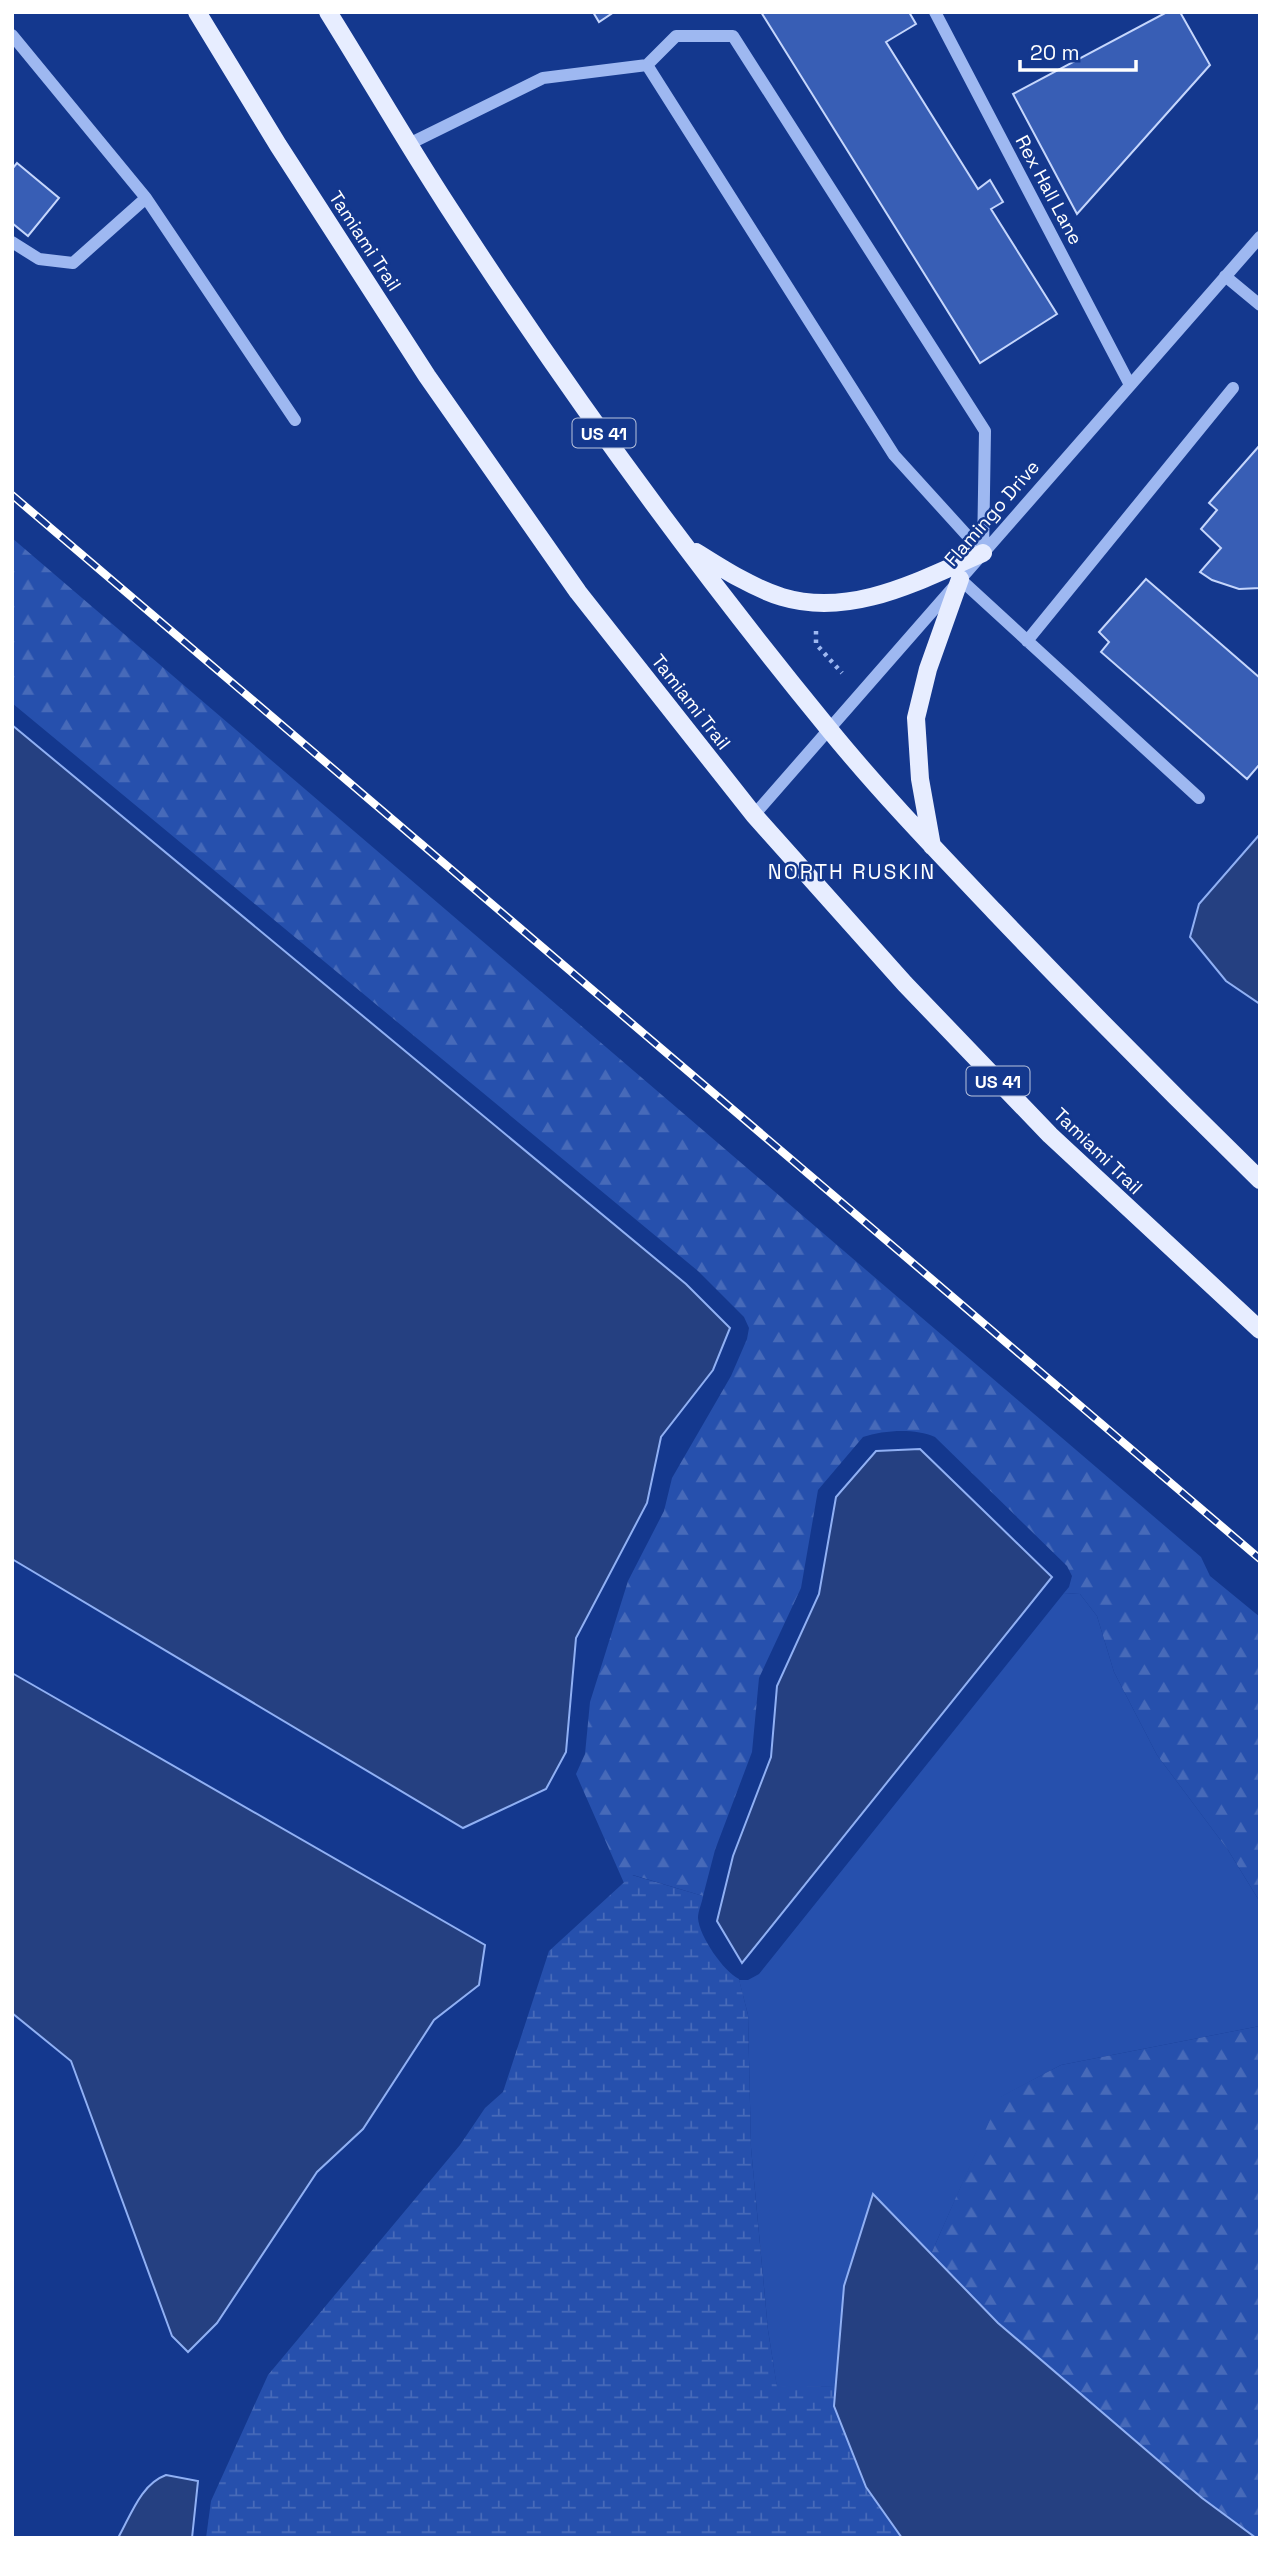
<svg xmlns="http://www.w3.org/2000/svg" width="1272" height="2550" font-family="'Space Grotesk',sans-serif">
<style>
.green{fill:#2650ad}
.forest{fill:url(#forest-firs)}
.wetland{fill:url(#wetland-marsh)}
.water{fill:#254081;stroke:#90b0f4;stroke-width:2}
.building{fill:#385eb5;stroke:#c5d6fc;stroke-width:2}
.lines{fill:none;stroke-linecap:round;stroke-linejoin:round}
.path{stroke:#9eb8f1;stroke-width:4.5;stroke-dasharray:3.5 5;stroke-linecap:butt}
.minor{stroke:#9eb8f1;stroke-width:12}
.major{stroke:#e7edff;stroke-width:18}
.rail-casing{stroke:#fff;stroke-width:8}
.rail{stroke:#14388e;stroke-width:5;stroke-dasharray:16;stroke-linecap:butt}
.labels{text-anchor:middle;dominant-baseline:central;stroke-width:5;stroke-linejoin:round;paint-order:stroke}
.shield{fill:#14388e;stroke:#b8c3dd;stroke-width:2}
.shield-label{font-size:18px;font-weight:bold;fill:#fff}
.street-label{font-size:19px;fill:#fff;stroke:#14388e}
.neighbourhood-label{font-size:21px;letter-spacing:2px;fill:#fff;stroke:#14388e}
</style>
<defs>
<pattern id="forest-firs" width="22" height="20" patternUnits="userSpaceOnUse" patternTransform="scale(1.75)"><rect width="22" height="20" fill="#2650ad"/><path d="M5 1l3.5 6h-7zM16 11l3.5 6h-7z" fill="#476ab9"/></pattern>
<pattern id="wetland-marsh" width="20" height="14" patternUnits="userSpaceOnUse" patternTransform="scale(1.75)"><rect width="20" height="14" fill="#2650ad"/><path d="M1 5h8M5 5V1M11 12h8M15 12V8" fill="none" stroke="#476ab9"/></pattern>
</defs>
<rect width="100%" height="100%" fill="#14388e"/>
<path class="green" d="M1064,1593L1080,1594L1097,1616L1114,1672L1157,1755L1228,1850L1260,1902V2026L1061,2065L1001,2097L931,2254L873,2194L844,2286L836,2386L777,2388L768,2330L751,2148L748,2015L739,1980H748L759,1974Z"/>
<path class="forest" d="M12,538L1201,1557L1210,1576L1260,1617V1902L1228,1850L1157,1755L1114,1672L1097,1616L1080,1594L1064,1593L1069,1587L1072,1576L1067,1566L935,1437C915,1428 884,1430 863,1437L818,1490L801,1588L759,1678L752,1752L715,1850L703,1896L633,1875L624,1883L576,1774L585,1754L590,1702L628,1581L664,1511L672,1478L731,1376L747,1339L749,1328L744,1317L698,1271L12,703Z
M1260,2026V2538H1256L1202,2498L998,2323L931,2254L1000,2097L1061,2065Z"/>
<path class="wetland" d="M632,1875L703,1896C702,1903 698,1911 698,1918C699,1936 724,1972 739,1979L748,2015L751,2148L768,2330L777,2387L836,2386L834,2407L865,2487L902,2538H206L211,2501L268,2375L460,2145L485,2108L503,2092L549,1951Z"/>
<path class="water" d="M12,725L686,1284L730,1328L713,1370L661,1437L647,1503L576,1638L566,1752L546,1789L463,1828L12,1559Z
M1260,834V1004L1226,981L1190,937L1199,904Z
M920,1449L1052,1577L742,1963L717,1921L733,1856L771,1757L777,1686L819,1594L836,1497L876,1451Z
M12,1673L485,1945L479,1985L434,2020L363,2129L317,2172L217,2323L188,2352L172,2336L71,2061L12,2013Z
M873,2194L998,2323L1202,2498L1256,2538H902L866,2487L834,2406L844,2286Z
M166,2475L198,2481L192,2538H118C131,2515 141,2484 166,2475Z"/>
<path class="building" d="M593,12H614L599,22Z
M761,12H909L916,24L886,42L978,189L990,180L1003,202L991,209L1057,314L980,363Z
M1167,12H1180L1210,65L1077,214L1013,94Z
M17,163L59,198L28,236L12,223V169Z
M1260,445V588L1239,589L1212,580L1200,572L1221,548L1201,529L1217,510L1209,503Z
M1146,579L1260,678V764L1247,779L1101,652L1109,642L1099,632Z"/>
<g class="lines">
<path class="path" d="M816,631V644L842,673"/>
<path class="minor" d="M935,12L1130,385
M12,35L146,198L295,420
M676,36H733L985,431L983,553L894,455L647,65Z
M409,144L543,78L647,65
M12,242L39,259L73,263L146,198
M1225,276L1260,305
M960,579L1199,798
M1027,641L1233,388
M754,815L1260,237"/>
<path class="major" d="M197,12L278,145L427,376L578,592L754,815L905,984L1050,1135L1260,1330
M328,12C368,76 406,142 447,205C563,384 692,562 828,728C880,792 938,852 995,912C1082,1003 1170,1092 1260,1180
M696,552C723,569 751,587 782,597C852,618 920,580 983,553
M932,846L920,779L916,718L928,669L960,579"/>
<defs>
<path id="rail" d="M12,495L1260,1559"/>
</defs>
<use href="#rail" class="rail-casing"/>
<use href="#rail" class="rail"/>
</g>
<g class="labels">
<g class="shield">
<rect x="572.5" y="418.5" width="63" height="29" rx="5"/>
<rect x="966.5" y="1066.5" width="63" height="29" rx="5"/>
</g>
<g class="shield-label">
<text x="604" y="433">US 41</text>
<text x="998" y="1081">US 41</text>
</g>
<g class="street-label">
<text transform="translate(1049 190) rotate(62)">Rex Hall Lane</text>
<text transform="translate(365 241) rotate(57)">Tamiami Trail</text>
<text transform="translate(992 513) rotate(-49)">Flamingo Drive</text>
<text transform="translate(691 702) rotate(52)">Tamiami Trail</text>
<text transform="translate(1098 1151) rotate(44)">Tamiami Trail</text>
</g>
<g class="neighbourhood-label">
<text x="852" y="871">NORTH RUSKIN</text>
</g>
</g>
<rect width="1272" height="2550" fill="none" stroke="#ffffff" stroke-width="28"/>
<path d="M1020 60v10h116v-10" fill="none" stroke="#ffffff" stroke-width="3.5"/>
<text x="1030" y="60" font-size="21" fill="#ffffff" stroke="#14388e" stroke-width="5" paint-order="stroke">20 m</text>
</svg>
